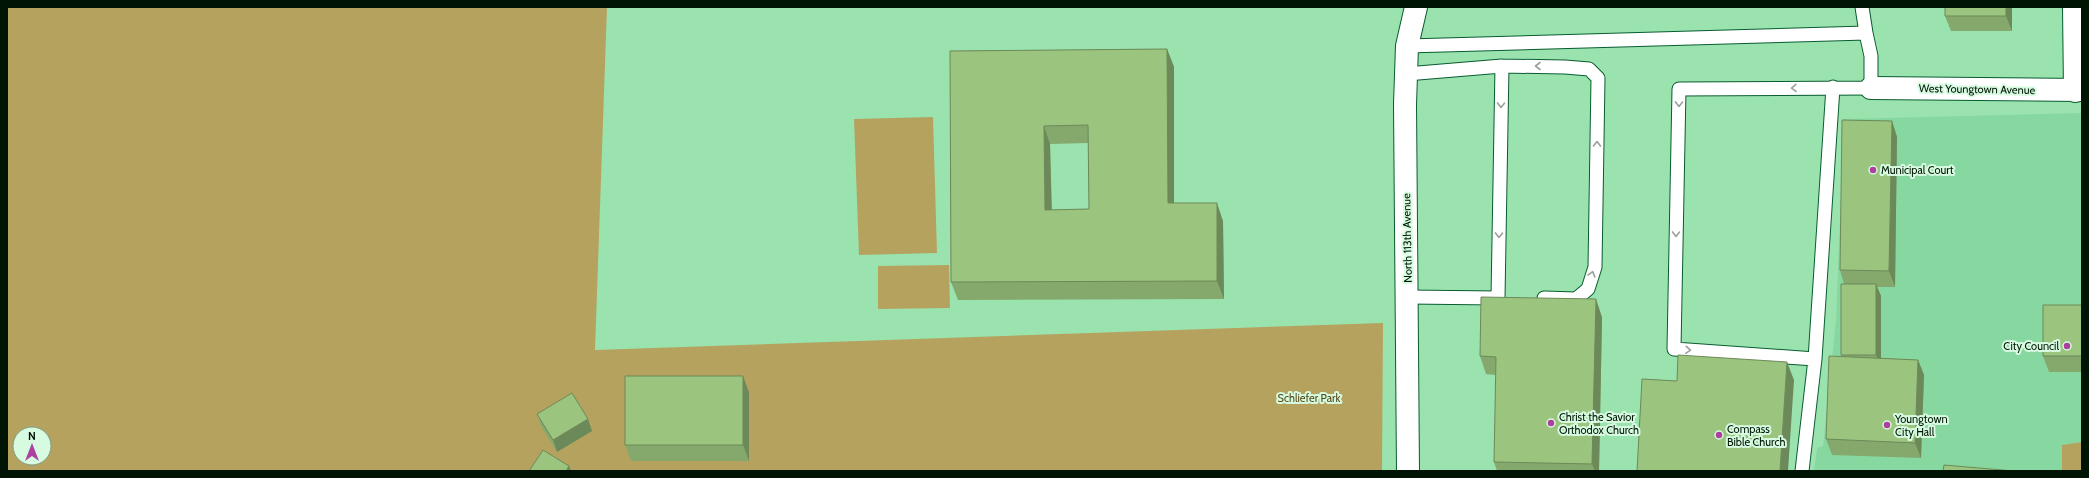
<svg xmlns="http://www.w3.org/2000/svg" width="2089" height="478" font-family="Cabin,sans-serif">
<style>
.built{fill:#87d8a0}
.green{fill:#b6a25f;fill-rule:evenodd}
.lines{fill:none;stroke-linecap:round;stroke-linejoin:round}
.lane-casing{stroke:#095c30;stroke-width:15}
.street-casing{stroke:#095c30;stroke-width:24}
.lane{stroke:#fff;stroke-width:13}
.street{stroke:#fff;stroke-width:22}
.wall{fill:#85a96d;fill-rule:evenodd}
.shaded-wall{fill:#6c8959}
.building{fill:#9bc47f;stroke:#6c8959;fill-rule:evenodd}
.oneway{stroke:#99a19b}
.poi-dot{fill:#ad409f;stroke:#d7fbe0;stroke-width:1.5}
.labels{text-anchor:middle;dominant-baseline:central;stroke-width:4;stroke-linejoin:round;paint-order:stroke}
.street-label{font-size:11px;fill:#001404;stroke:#d7fbe0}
.poi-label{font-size:11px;fill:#001404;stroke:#d7fbe0;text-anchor:start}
.park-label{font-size:11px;fill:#554818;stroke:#d7fbe0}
</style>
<rect width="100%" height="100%" fill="#9ae3af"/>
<path class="built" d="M2082,113V442L2062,445V471H1814L1817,448L1823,446L1836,320L1844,119Z"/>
<path class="green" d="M7,7H607L595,350L1383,323L1382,471H7ZM20,434H44V458H20Z
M933,117L937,253L859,255L854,119Z
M949,265L950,308L878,309V266Z
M2082,442V471H2062V445Z"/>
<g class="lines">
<defs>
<path id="lane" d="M1407,46L1866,33L1862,7
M1406,74L1502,66L1565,67L1589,69L1598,78L1595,267L1588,289L1576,299L1544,298
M1833,87L1815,359L1674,349L1679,89L1871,88V56L1866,33
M1408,297L1498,298
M1498,298L1502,66
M1802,471L1815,359"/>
<path id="street" d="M2074,7L2075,91
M1871,88L2082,90
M1408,471L1405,104L1407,46L1416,7"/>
</defs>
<use href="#lane" class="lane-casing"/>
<use href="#street" class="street-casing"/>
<use href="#lane" class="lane"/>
<use href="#street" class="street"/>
</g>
<path class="wall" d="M1933,7H2012V31H1951L1945,16V8Z
M1167,49L1174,67V203L1223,221L1224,299L958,300L951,282L950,51ZM1088,143L1089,209L1052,210L1050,144Z
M1892,121L1897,137L1895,287H1877L1881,296V358L1918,360L1924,375L1921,458L1832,455L1826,439L1842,357L1841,355L1844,284L1840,270Z
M2082,305V372H2049L2043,356Z
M1602,317L1599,471H1497L1494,462L1496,375L1486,374L1480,356Z
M749,392V461H631L625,445Z
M537,414L588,419L592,431L557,452L541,426Z"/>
<path class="shaded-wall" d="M2006,7H2012V31L2006,16Z
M1167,49L1174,67V221L1168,203Z
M1892,121L1897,137L1895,287L1889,271Z
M1044,126L1050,144L1052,228L1045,210Z
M1217,203L1223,221L1224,299L1217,281Z
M1876,284L1881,296V367L1876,355Z
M1596,299L1602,317L1599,471H1595L1592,464Z
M1918,360L1924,375L1921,458L1915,443Z
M1787,362L1794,380L1788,471H1780Z
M743,376L749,392V461L743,445Z
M588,419L592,431L557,452L553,440Z
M569,466L571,471H566Z"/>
<path class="building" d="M1945,7H2006V16H1945Z
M1167,49L1168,203H1217V281L951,282L950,51ZM1088,125L1089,209L1045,210L1044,126Z
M1842,120L1892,121L1889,271L1840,270Z
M1841,284H1876V355H1841Z
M1481,297L1596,299L1592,464L1494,462L1496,357L1480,356Z
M2043,305H2082V356H2043Z
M1678,355L1787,362L1780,471H1637L1642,379L1677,381Z
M1829,356L1918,360L1915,443L1826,439Z
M625,376H743V445H625Z
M572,393L588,419L553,440L537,414Z
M543,450L569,466L566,471H529Z
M1944,465L2014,471H1943Z"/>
<defs><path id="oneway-chevron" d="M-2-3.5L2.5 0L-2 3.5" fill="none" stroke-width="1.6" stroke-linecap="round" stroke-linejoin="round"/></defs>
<g class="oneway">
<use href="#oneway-chevron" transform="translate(1538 66) rotate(-180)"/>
<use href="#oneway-chevron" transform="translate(1794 88) rotate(179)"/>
<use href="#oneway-chevron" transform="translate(1679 104) rotate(91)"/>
<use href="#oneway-chevron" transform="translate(1501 105) rotate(91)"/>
<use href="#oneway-chevron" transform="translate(1597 144) rotate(-89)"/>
<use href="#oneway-chevron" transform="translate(1676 234) rotate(91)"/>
<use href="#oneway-chevron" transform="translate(1499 235) rotate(91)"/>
<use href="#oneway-chevron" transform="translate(1592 274) rotate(-74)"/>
<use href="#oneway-chevron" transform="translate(1688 350) rotate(4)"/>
</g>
<g class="poi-dot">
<circle cx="1873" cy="170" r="4"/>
<circle cx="2067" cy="346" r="4"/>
<circle cx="1551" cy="423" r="4"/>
<circle cx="1887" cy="425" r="4"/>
<circle cx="1719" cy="435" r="4"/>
</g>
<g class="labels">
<g class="street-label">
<text transform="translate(1977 89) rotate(1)">West Youngtown Avenue</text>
<text transform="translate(1407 238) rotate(-91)">North 113th Avenue</text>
</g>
<g class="poi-label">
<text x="1881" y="170">Municipal Court</text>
<text x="2059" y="346" text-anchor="end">City Council</text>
<text x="1559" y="417">Christ the Savior<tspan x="1559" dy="13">Orthodox Church</tspan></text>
<text x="1895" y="419">Youngtown<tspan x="1895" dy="13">City Hall</tspan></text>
<text x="1727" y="429">Compass<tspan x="1727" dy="13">Bible Church</tspan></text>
</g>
<g class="park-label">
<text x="1309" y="398">Schliefer Park</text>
</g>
</g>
<rect width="2089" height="478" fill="none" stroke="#001404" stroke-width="16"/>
<g transform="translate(32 446)"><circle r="19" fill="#d7fbe0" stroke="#819f88"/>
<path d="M0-3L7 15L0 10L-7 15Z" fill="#ad409f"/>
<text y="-6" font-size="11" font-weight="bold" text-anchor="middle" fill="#001404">N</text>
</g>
</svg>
